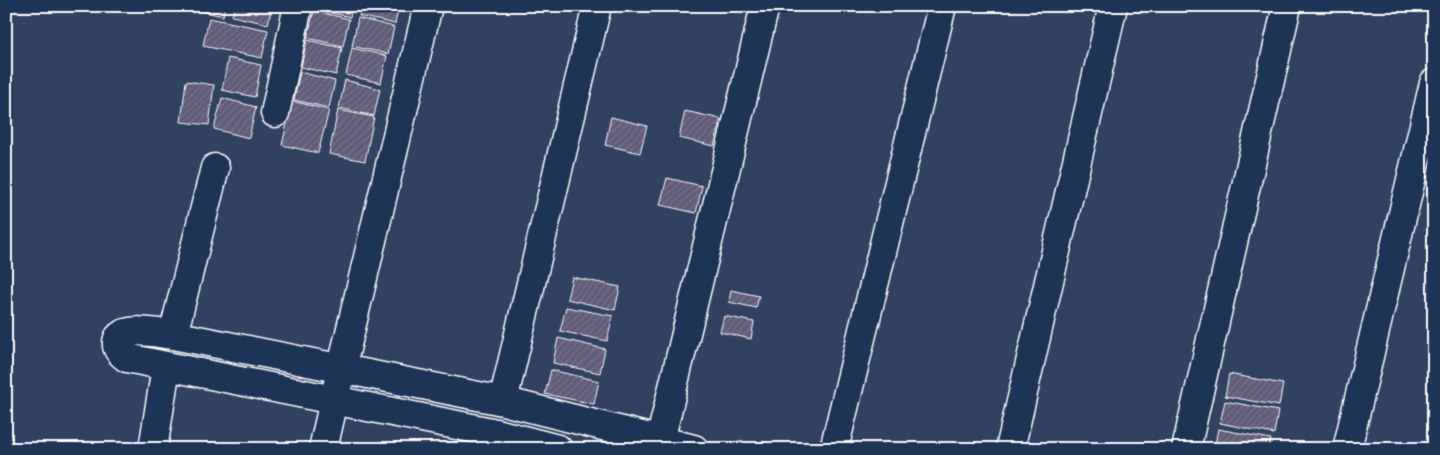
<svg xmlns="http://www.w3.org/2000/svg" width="1440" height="455" font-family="'Gochi Hand',sans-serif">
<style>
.building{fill:url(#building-hatch);stroke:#fff}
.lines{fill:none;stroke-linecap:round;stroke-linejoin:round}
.minor-casing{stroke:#fff;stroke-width:31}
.minor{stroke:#1d3557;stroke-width:28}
</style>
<defs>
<pattern id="building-hatch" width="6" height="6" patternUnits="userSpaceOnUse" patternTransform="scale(1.25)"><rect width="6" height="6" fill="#605c79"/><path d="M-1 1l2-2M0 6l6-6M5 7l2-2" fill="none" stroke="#78748d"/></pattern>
</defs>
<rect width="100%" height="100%" fill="#314161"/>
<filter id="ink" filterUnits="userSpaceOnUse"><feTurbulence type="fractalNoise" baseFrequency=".02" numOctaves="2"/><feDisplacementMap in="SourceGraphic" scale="10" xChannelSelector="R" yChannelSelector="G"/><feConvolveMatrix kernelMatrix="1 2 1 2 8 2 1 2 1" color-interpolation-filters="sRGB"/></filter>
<g filter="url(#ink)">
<path class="building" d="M188,6H225L223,16L187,8Z
M235,6H272L268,24L232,16Z
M315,6H352L350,17L314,9Z
M362,6H399L395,24L359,16Z
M314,11L349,19L343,46L307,38Z
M209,18L268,30L262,58L203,46Z
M358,18L394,27L388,54L352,46Z
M307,40L342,48L336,75L301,67Z
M352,48L387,56L381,83L346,75Z
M228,58L261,65L255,97L222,90Z
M300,72L335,81L329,108L294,100Z
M345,80L380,89L374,116L339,108Z
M186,81L214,85L209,125L181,122Z
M222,98L256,107L249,138L214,129Z
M292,101L329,110L318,153L282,145Z
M338,110L374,117L365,161L329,154Z
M685,111L721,119L714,146L679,138Z
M611,117L647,126L640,153L605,145Z
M667,178L702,186L696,213L660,205Z
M572,277L620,287L615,310L567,299Z
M731,290L759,296L756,308L729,302Z
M566,307L613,316L607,341L560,331Z
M724,316L754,322L751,339L720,332Z
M558,338L605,349L600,373L553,363Z
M551,370L599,381L594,404L545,394Z
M1229,374L1283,384L1279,406L1225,396Z
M1225,401L1278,411L1274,434L1220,423Z
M1218,429L1271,439L1269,449H1214Z"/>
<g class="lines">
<defs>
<path id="minor" d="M275,113L298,6
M173,335L215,168
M503,401L597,6
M660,441L765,6
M153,449L166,367
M323,449L341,370L428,6
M558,449L496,433L127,358C121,354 116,349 117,342C119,324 161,334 173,335L503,401L694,449
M834,449L942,6
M1010,449L1113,6
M1186,449L1287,6
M1347,449L1434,83"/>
</defs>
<use href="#minor" class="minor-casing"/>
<use href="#minor" class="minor"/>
</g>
</g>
<rect width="1440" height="455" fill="none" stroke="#1d3557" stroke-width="25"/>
<rect x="12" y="12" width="1415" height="430" fill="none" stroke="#fff" stroke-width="2" filter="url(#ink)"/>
</svg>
